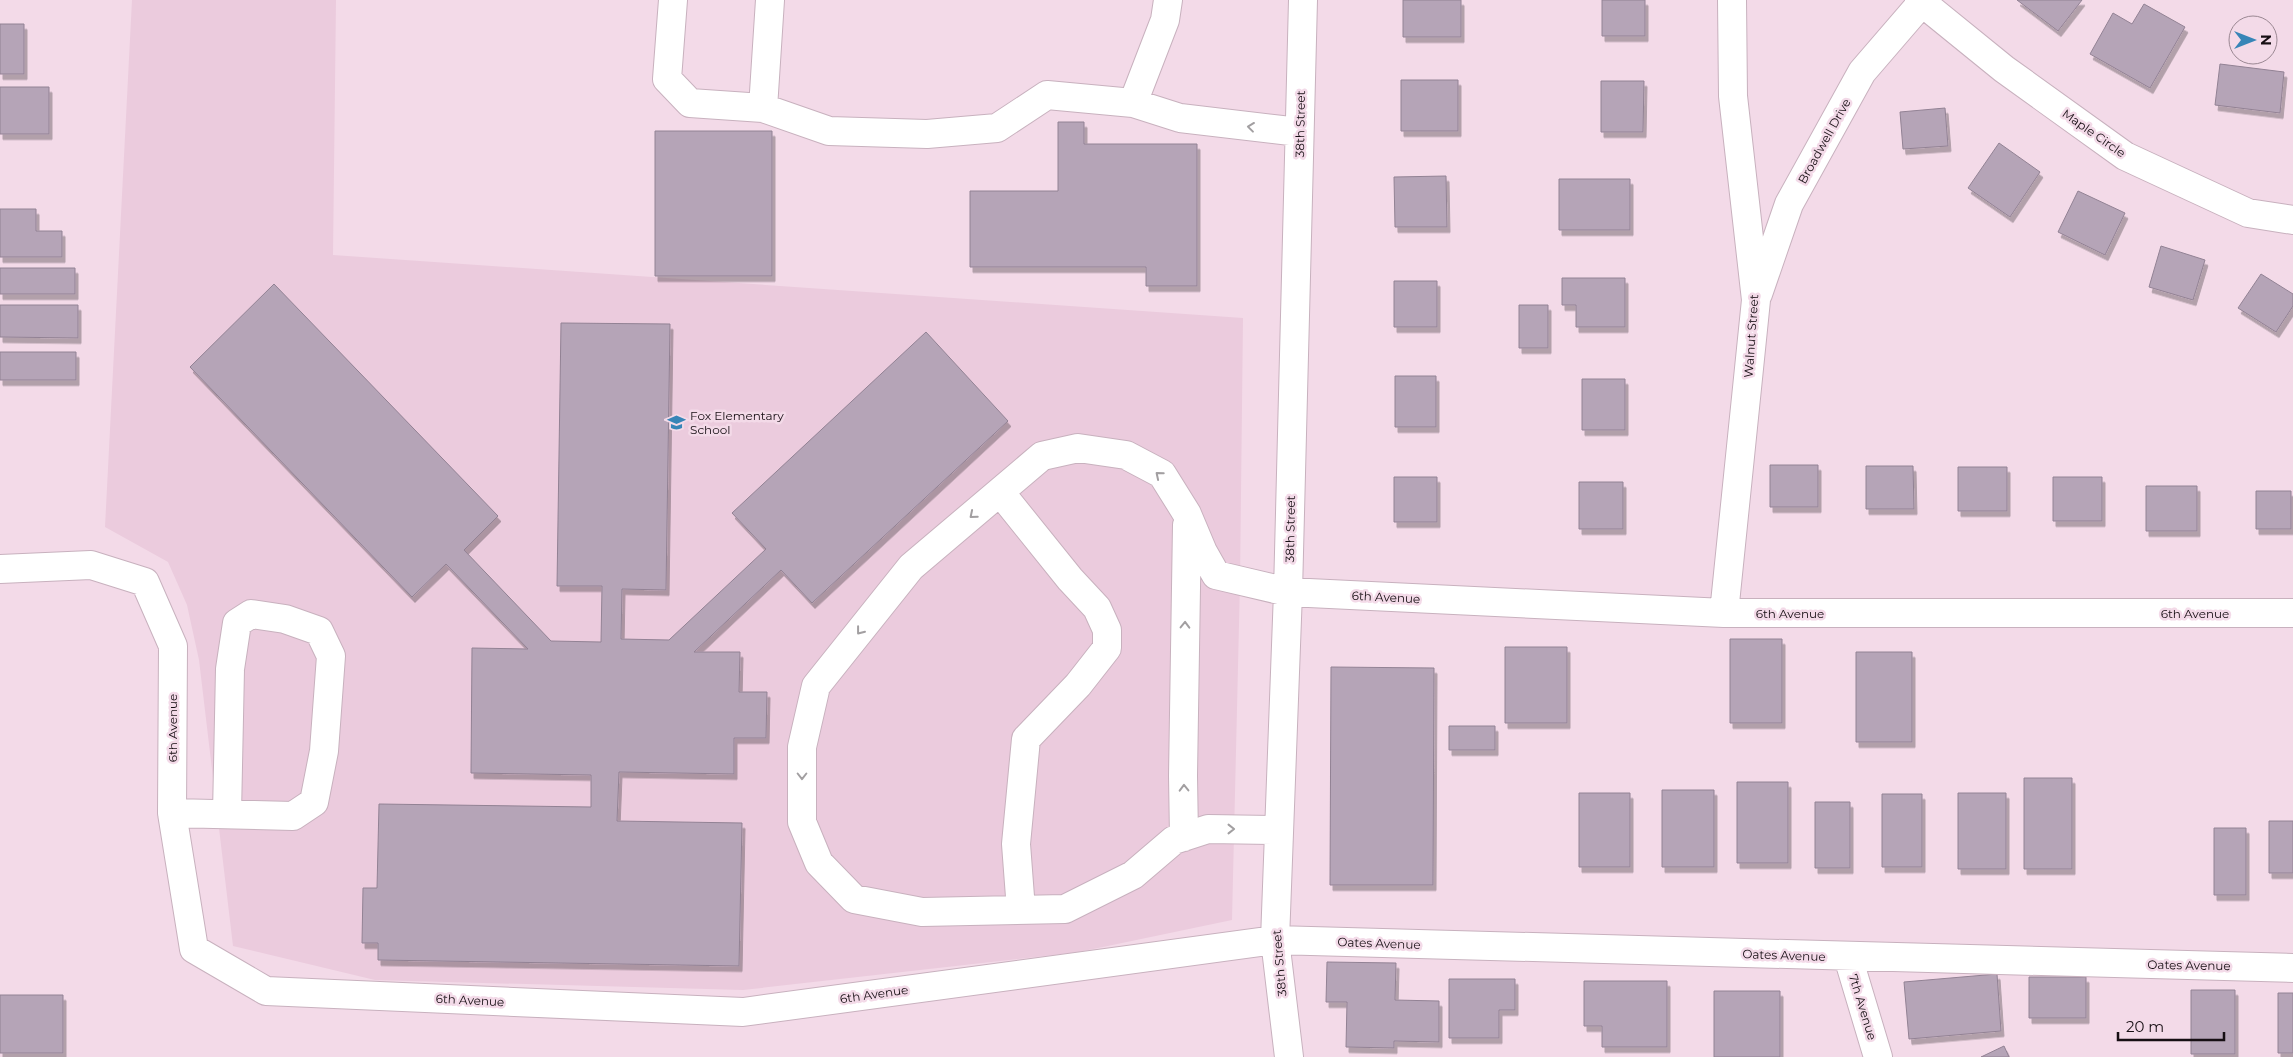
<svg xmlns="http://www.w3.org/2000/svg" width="2293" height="1057" font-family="Montserrat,sans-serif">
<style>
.built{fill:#ebcbdd}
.building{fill:#b5a4b7;stroke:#928294;filter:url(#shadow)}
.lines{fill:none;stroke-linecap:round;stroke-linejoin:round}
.minor-casing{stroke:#c8b1be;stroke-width:30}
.minor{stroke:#fff;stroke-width:28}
.oneway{stroke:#a29fa1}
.labels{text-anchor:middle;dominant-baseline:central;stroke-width:5;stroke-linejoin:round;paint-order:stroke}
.street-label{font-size:12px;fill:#160e13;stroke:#f3dae8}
.poi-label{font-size:12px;fill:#160e13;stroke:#f3dae8;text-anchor:start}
</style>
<defs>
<filter id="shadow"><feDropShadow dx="3" dy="5.5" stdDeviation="0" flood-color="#0004"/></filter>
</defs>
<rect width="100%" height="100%" fill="#f3dae8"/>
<path class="built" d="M132,0H336L333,255L1243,318L1240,582L1232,920L1079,952L743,990L375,980L233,946L199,660L187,605L168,562L105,527Z"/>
<path class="building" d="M1403,0H1461V37H1403Z
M1602,0H1645V36H1602Z
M2017,0H2082L2058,31Z
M2144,4L2185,27L2150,88L2090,54L2113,13L2132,24Z
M0,24H24V74H0Z
M2220,64L2284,72L2280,113L2215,105Z
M1401,80H1458V131H1401Z
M1601,81H1644L1643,132H1601Z
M0,87H49V134H0Z
M1945,108L1948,146L1903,149L1900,112Z
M1058,122H1084V144H1197V286H1146V267H970V191H1058Z
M655,131H772V276H655Z
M1999,143L2040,172L2010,217L1968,188Z
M1446,176L1447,227H1395L1394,177Z
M1559,179H1630V230H1559Z
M2078,191L2125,213L2105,255L2058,232Z
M0,209H36V231H62V257H0Z
M2161,246L2205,260L2193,300L2149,287Z
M0,268H75V294H0Z
M2261,274L2293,294V306L2276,332L2238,308Z
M1562,278H1625V327H1576V305H1562Z
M1394,281H1437V327H1394Z
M274,284L498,516L464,550L551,641L601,642L602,586H557L561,323L670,324L666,590L622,589L621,639L669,640L766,549L732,513L926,332L1008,421L812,603L781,570L694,652H740L739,692H767L766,738H734V774L619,772L617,821L742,823L739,966L378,960V943H362L363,888H377L379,804L591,807V775L471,773L472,648L528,649L446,564L412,597L190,367Z
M0,305H78V338L0,337Z
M1519,305H1548V348H1519Z
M0,352H76V380H0Z
M1395,376H1436V427H1395Z
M1582,379H1625V430H1582Z
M1770,465H1818V507H1770Z
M1866,466H1913L1914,509H1866Z
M1958,467H2007V511H1958Z
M1394,477H1437V522H1394Z
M2053,477H2102V521H2053Z
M1579,482H1623V529H1579Z
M2146,486H2197V531H2146Z
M2256,491H2291V529H2256Z
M1730,639H1782V723H1730Z
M1505,647H1567V723H1505Z
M1856,652H1912V742H1856Z
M1331,667L1434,668L1433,885H1330Z
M1449,726H1495V750H1449Z
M2024,778H2072V869H2024Z
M1737,782H1788V863H1737Z
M1662,790H1714V867H1662Z
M1579,793H1630V867H1579Z
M1958,793H2006V869H1958Z
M1882,794H1922V867H1882Z
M1815,802H1850V868H1815Z
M2269,821H2293V873H2269Z
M2214,828H2246V895H2214Z
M1327,962L1396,963L1395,1000L1439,1001V1042L1394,1041V1048L1346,1047L1347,1002H1326Z
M1997,974L2001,1031L1909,1039L1904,982Z
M2029,977H2086V1018H2029Z
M1449,979H1515V1010H1499V1038H1449Z
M1584,981H1667V1047H1602V1026H1584Z
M2191,990H2235V1054H2191Z
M1714,991H1780V1057H1714Z
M2278,993H2293V1053H2278Z
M0,995H63V1053H0Z
M2004,1046L2009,1057H1981Z"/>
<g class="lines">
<defs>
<path id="minor" d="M673,0L667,79L690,103L763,108
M770,0L763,108L829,131L927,134L997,128L1047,95L1133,103L1180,118L1299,132
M1919,0L2004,69L2125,156L2248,213L2293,220
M1133,103L1165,20L1168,0
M1758,294L1789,204L1862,72L1924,0
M1000,492L1070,579L1097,608L1107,630V648L1078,685L1026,739L1016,844L1021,910
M0,569L91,565L145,582L173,646L172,813L194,949L266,991L743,1012L1275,940L2293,968
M1724,613L1756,300L1733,96L1732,0
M172,813L293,816L314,802L324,751L331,656L319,631L285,619L251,614L237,623L230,669L227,814
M1279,830L1208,829L1174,840L1133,875L1065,909L922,912L854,899L819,863L802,822V747L816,686L911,567L1042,456L1078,448L1126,455L1162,474L1187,514L1203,552L1216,575L1288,592L1724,613H2293
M1184,837L1183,776L1187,525
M1848,957L1878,1057
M1289,1057L1275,940L1288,592L1303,0"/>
</defs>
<use href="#minor" class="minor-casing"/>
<use href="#minor" class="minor"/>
</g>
<defs><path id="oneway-chevron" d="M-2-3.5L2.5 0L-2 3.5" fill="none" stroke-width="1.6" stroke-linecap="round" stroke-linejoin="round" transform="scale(1.25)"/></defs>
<g class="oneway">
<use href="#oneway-chevron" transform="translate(1251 127) rotate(-173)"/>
<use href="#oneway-chevron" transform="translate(1159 475) rotate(-140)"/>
<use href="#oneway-chevron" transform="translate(973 515) rotate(140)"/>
<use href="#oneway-chevron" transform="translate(1185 625) rotate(-89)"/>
<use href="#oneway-chevron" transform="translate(860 631) rotate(128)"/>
<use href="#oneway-chevron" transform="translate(802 776) rotate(90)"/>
<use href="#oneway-chevron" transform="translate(1184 788) rotate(-91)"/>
<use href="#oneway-chevron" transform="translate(1231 829)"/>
</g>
<defs>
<symbol id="school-bare" viewBox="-9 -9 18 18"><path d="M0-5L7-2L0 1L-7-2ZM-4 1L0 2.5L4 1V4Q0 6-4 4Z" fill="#3785b7" stroke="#f3dae8" stroke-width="2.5" paint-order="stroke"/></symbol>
</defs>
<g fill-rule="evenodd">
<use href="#school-bare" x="664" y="410" width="25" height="25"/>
</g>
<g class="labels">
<g class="street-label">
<text transform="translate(1300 124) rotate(-89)">38th Street</text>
<text transform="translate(2094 133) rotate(35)">Maple Circle</text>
<text transform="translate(1824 141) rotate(-61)">Broadwell Drive</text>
<text transform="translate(1751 336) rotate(-86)">Walnut Street</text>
<text transform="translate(1290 529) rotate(-89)">38th Street</text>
<text transform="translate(1386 597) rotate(3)">6th Avenue</text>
<text x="1790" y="613">6th Avenue</text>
<text x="2195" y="613">6th Avenue</text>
<text transform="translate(172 728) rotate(-90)">6th Avenue</text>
<text transform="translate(1379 943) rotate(2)">Oates Avenue</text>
<text transform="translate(1784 955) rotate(2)">Oates Avenue</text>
<text transform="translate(1279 963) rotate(-95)">38th Street</text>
<text transform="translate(2189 965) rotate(1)">Oates Avenue</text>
<text transform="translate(874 994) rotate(-8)">6th Avenue</text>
<text transform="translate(470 1000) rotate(3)">6th Avenue</text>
<text transform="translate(1863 1007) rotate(73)">7th Avenue</text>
</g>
<g class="poi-label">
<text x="690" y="415">Fox Elementary<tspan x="690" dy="14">School</tspan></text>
</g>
</g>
<g transform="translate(2253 40) rotate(90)"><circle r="24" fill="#f3dae8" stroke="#9b8893"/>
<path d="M0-4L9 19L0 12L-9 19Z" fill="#3785b7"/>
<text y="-8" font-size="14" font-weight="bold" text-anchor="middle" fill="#160e13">N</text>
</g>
<path d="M2118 1032v8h106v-8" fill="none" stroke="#160e13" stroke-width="2.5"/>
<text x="2126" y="1032" font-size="15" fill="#160e13" stroke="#f3dae8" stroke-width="4" paint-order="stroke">20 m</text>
</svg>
